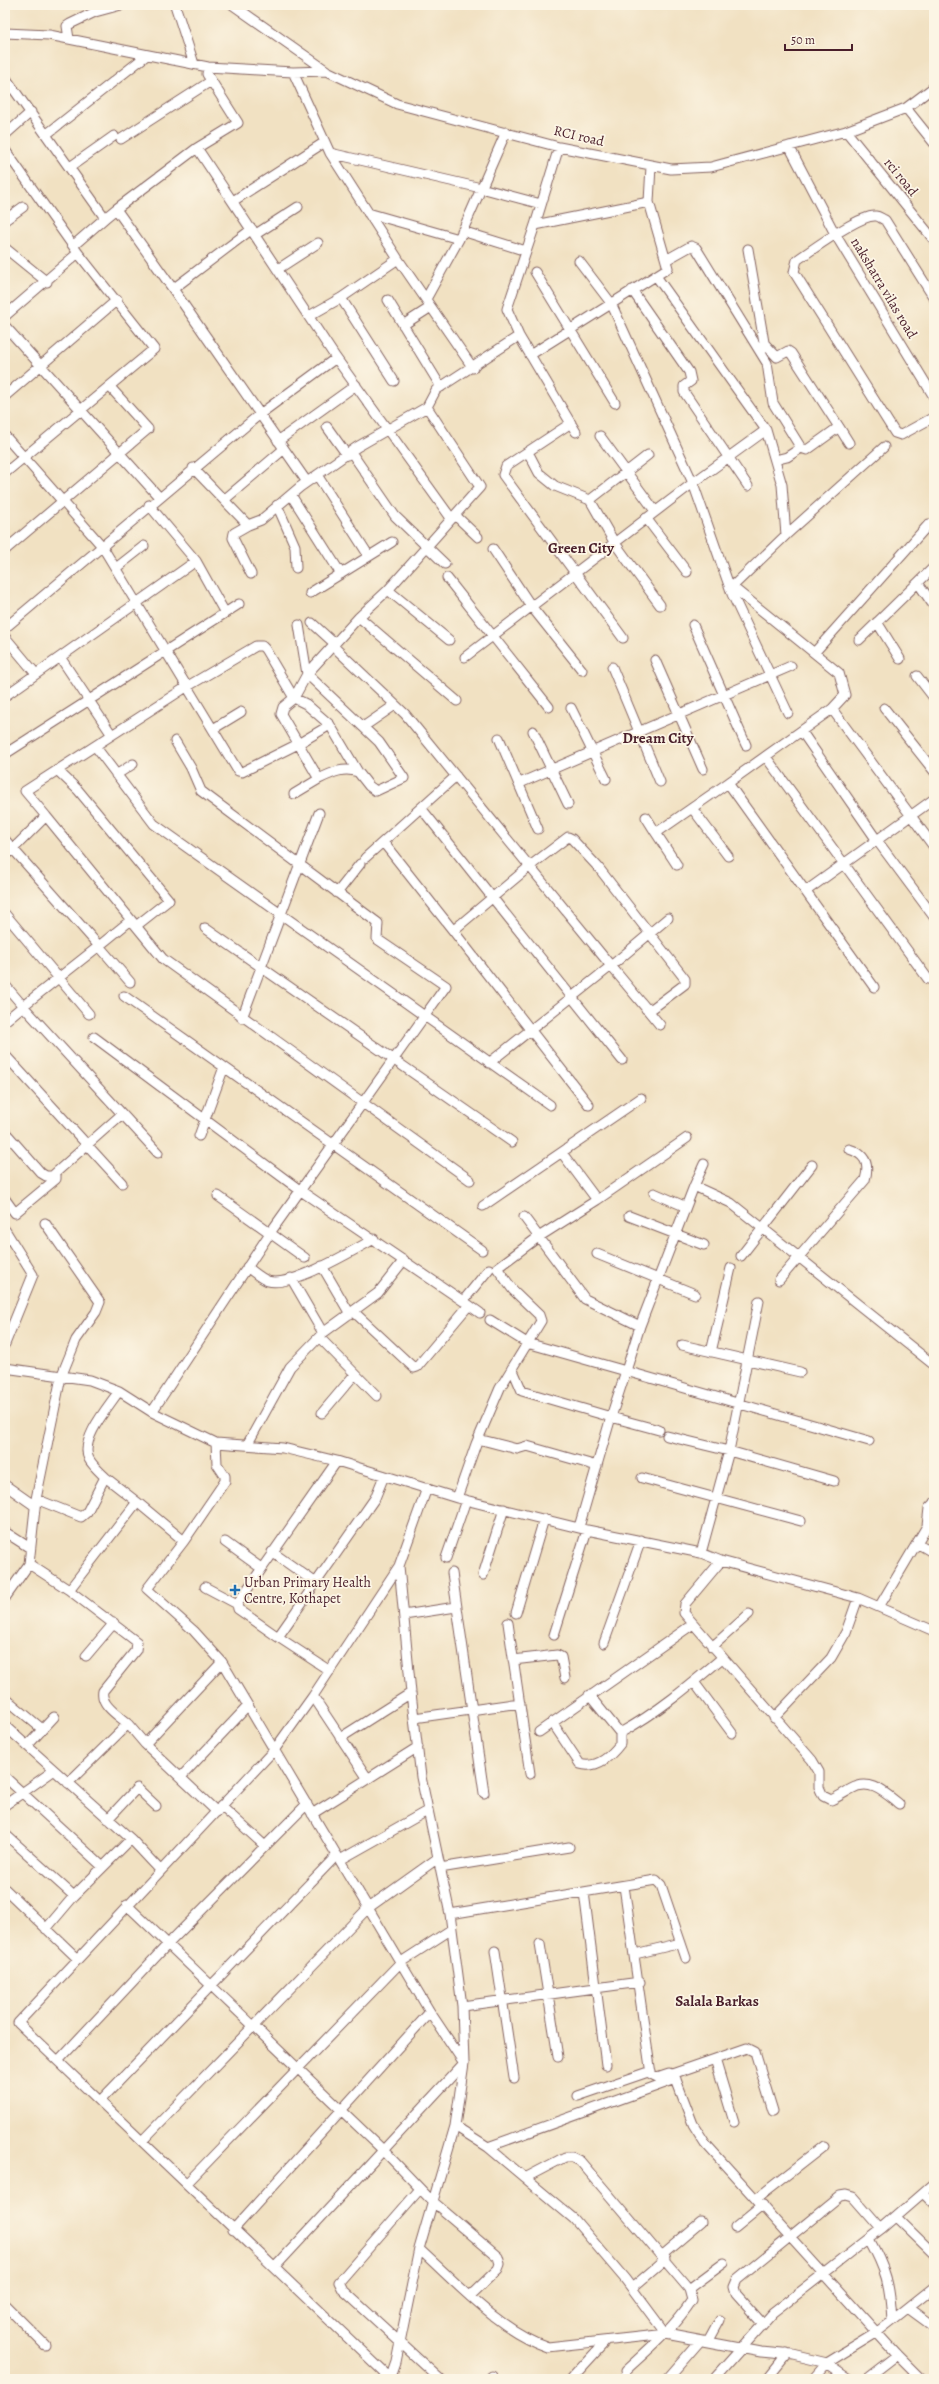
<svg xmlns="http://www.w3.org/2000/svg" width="939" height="2384" font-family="Alegreya,serif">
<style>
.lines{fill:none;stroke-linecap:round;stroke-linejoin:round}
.minor-casing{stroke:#846360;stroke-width:11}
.minor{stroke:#fff;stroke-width:9}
.poi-dot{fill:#1f6fb2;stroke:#fcf5e5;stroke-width:1.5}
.labels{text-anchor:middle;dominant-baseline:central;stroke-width:3.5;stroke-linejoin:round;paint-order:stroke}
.street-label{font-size:14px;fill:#4a1f2b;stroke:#fcf5e5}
.poi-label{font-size:14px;fill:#4a1f2b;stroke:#fcf5e5;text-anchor:start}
.neighbourhood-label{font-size:15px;font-weight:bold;fill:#4a1f2b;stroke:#fcf5e5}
</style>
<rect width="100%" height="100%" fill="#fcf5e5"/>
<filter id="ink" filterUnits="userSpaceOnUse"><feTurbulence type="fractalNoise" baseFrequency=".025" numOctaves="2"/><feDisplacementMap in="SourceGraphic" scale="8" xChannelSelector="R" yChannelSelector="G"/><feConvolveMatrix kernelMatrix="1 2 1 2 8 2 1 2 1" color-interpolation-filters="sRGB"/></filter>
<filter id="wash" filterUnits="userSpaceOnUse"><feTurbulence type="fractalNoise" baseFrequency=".012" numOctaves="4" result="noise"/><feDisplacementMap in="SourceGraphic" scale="16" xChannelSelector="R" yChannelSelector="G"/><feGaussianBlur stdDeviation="0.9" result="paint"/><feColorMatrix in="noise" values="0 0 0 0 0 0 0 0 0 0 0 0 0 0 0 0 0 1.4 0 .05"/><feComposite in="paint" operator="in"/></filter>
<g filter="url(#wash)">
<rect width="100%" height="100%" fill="#f1e1c2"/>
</g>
<g filter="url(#ink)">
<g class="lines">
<defs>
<path id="minor" d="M175,5L194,64
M233,5L327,71L397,104L559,147L671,169L711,167L846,131L906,108L934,87
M5,33L49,35L208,67L293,72L327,71
M69,39L67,26L70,24L95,12L121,5
M293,72L330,153L398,259L473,368
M5,77L105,218L116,209L173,289
M906,108L934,143
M846,131L934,240
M47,134L147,55
M5,135L31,112
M121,139L211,81
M789,146L835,234L934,397
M197,148L336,358L451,518
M5,150L78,253L154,349L5,473
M330,153L481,188L541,204
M70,167L114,136
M233,201L325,142
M649,202L651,166
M116,209L197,148L238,123L207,74L208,67
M368,213L459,239
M5,220L23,207
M535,225L507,309L519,336L576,432
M252,229L173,289L307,482
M462,231L526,251
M256,234L298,207
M74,245L105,218
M5,248L47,282
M748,249L765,348
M666,260L691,246L696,248L767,363L773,403L801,448L807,450L839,427L791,353L788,351L777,357L764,343
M579,261L611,303L693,483L732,594L788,713
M278,269L318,243
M535,272L615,403
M656,276L766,430L782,485L786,535
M632,290L689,372L691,381L684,386V392L748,486
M341,298L394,381
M934,298L885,220C882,219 879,216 876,216C860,214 812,250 797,260L794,272L895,433L901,435L934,417
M426,299L459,239L506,132
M388,300L441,387
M5,316L78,253
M309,316L341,298L398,259
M403,325L431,307
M5,326L159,497
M530,355L668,268L649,202L535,225L559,147
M5,396L117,300
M571,423L506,466L503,475L623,638
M327,427L347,455
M839,427L849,443
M5,436L102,546L238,771L242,772L298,744L330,725
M600,436L655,511
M278,441L356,385
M351,452L395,516L445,564
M528,452L539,473L555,486L590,500L614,542L660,605
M775,460L787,457L801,448
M193,468L248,525L234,533L233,538L251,574
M317,475L369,556
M291,495L341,574
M224,500L284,449
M590,500L648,455
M149,505L196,561L225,613
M277,505L295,546L296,568
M455,515L478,537
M646,518L687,572
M248,525L261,520L300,487L357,447L427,407L436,390L519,336
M493,549L531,606L582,670
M5,550L148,429L110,387
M116,568L144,546
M447,578L549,707
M918,583L934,606
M732,587L786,535L884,447
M388,590L449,640
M310,593L392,542
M359,617L457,701
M877,622L900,659
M312,623L335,644
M299,625L307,674L379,742L404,778L376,791L369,786L358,772
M693,625L746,745
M5,628L260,414L336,358
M5,637L36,674
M859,640L934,567
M333,646L405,714L611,966L489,1063
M814,653L929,524
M60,657L112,735
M465,657L693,483L766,430
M655,660L703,769
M612,667L660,782
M917,676L934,698
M5,696L196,561
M571,708L606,779
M884,708L934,771
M832,709L934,847
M363,727L395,705
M213,729L241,712
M533,731L568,804
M802,732L876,839L934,917
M499,738L538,829
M95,746L154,824L550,1105
M5,754L239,604
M766,757L928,979
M57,770L78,790L169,900L136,926
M116,775L133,764
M520,783L791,666
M728,783L832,709L845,695L839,673L735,589L731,588
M294,794L319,779
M421,808L622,1060
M692,808L728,856
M46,816L163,959L470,1180
M646,817L656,833
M5,840L13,849L46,816L25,791L188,686L256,646H262L265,649L294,698L306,704L330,725L358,772C344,767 333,772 319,779L281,714L283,707L294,698L307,674L359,617L388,590L480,487L427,407
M383,842L455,933
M5,855L13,849L99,946L23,1006L158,1153
M365,858L456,776
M677,865L656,833L728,783L874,987
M806,891L934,799
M337,893L360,864
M5,914L89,1014
M205,928L512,1142
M130,982L99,946L131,920
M5,985L23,1006L5,1021
M124,996L482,1250
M242,1018L319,813
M660,1025L611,966L668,918
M94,1037L301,1191L463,1301L489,1269
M5,1055L122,1183
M589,1105L455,933V929L530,866L568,837L572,839L598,867L685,979V984L653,1008L646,1009
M5,1132L41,1173L46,1176H52L122,1114
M199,1136L224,1067
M562,1153L597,1200
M694,1186L704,1164
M654,1193L684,1206
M218,1196L305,1258
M5,1199L15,1213L56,1179V1173
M483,1206L641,1098
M629,1216L704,1245
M524,1217L585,1299L640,1326L626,1371L869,1441
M5,1230L33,1275L5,1344
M597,1254L695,1294
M741,1256L812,1165
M322,1266L350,1314
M247,1267C254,1272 260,1278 268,1281C291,1288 352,1251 374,1239
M291,1278L323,1333
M779,1280L865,1180C870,1163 865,1154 849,1149
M466,1303L480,1313
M354,1312L414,1368L417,1367L469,1305
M490,1320L527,1343L626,1371L611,1417L659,1430
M640,1326L694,1186L731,1203L934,1365
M319,1337L377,1396
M682,1345L800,1372
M711,1352L731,1268
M5,1368L90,1380L119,1391L152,1412L216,1443L283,1448L337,1461L457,1498L587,1530L701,1553L721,1561L858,1598L934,1631
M512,1368L522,1391L611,1417L579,1527
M152,1412L270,1233L446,986L377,939L378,923L201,791L191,768L175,741
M322,1413L355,1374
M667,1436L729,1451L834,1481
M478,1439L517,1449L527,1446L597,1466
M247,1445L290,1367L323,1333L378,1293L404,1260
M105,1477C100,1472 92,1465 89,1459C79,1440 109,1406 119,1391
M642,1478L801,1521
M5,1485L35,1506
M457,1498L476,1444L500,1388L541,1321L539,1315L513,1290L497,1268L537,1238L597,1200L687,1138
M36,1499L81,1517L87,1512L105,1477L137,1502
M5,1532L30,1548
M184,1541L225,1481V1476L217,1464L216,1443
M225,1542L261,1568
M917,1543L934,1553
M272,1552L316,1583
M701,1553L729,1451L759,1301
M446,1558L466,1500
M721,1561L685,1604L684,1613L812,1760L819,1772V1787L823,1796L831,1800C838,1797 844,1793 851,1789C870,1778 884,1792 899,1804
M29,1564L69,1590
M452,1573L484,1793
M483,1575L504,1509
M205,1587L237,1604
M5,1598L29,1564L36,1499L61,1377L76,1340L96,1312L100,1302L45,1223
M879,1607L927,1526L929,1508L934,1503
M516,1613L544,1519
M404,1615L456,1607
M508,1623L530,1774
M554,1635L587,1530
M278,1637L238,1609L237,1604L337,1461
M604,1643L641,1540
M712,1647L749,1614
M86,1656L114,1623
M513,1660L557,1655L561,1657L565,1678
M330,1671L278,1637L375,1498L384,1476
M694,1682L732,1733
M313,1696L368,1779
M5,1698L42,1729
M414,1718L520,1703
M774,1718L831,1658L846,1632L858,1598
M552,1722L580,1764C596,1769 610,1757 620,1744V1733L589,1695
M128,1724C119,1716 100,1705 103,1691L136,1650L137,1642L69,1590L137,1502L184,1541L147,1589L194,1631L222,1662L430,2012L464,2063L275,2267
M5,1726L131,1839L160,1870
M539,1732L693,1624
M620,1733C657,1713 689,1686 722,1658
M340,1738L411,1693
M145,1744L222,1662
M27,1746L54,1717
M5,1777L103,1867
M181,1777L248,1706
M68,1783L128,1724L145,1744L217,1812
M5,1805L53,1771
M221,1806L265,1846
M312,1814L418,1747
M108,1819L137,1788L156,1806
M5,1834L74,1896
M340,1860L427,1811
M440,1868L569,1847
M624,1886L651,2074L657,2077L669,2073L675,2077L693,2124L705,2143L897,2355
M5,1889L78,1959
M584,1892L606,2065
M127,1905L384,2151L431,2200L498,2257L500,2264L498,2269L470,2296
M450,1914L656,1880L661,1885L686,1958
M46,1929L74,1896L131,1839
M540,1944L558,2057
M495,1951L514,2078
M635,1954L681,1943
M462,2006L640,1982
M715,2059L734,2122
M58,2061L168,1944L307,1804
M672,2074L747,2048L755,2052L773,2111
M578,2096L651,2071
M100,2101L337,1855
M455,2126L488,2147L574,2219L625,2279L666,2334
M142,2141L368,1908L438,1858
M488,2147L676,2079
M525,2178L565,2157H572L580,2161L689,2289L692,2300C674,2328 649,2349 625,2371
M187,2183L401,1962L452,1929
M420,2189L339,2282L343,2290L440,2379
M923,2193L934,2204
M756,2199L824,2146
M896,2217L934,2254
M735,2228L763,2205
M233,2230L430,2012
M869,2239C886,2270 890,2284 892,2320
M419,2249C458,2284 498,2330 548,2347L666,2334L761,2352L793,2355L827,2363L850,2379
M662,2255L701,2222
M632,2288L666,2259
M689,2289L724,2263
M5,2305L45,2345
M908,2308L934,2327
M762,2323L736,2294L734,2287L737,2280L840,2196L846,2195L853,2197L881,2229
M708,2342L720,2320
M390,2378L18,2023L275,1749L313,1696L399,1566L427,1488
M390,2379L396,2362L419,2249L455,2126L464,2063L462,2006L450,1914L421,1777L411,1693L399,1566
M489,2379L492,2376
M571,2379L605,2342
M667,2379L700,2341
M714,2379L773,2313L881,2229L934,2183
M767,2379L787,2354
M813,2379L827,2363L876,2333L934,2287
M866,2379L897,2355L921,2379"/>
</defs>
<use href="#minor" class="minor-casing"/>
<use href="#minor" class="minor"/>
</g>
</g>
<path class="poi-dot" d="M233 1584h4v4h4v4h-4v4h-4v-4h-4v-4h4z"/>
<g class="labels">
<g class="street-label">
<text transform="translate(579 136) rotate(13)">RCI road</text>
<text transform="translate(901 177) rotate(51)">rci road</text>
<text transform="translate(884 288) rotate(59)">nakshatra vilas road</text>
</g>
<g class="poi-label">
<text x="244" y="1582">Urban Primary Health<tspan x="244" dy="16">Centre, Kothapet</tspan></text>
</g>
<g class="neighbourhood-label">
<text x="581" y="548">Green City</text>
<text x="658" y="738">Dream City</text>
<text x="717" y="2001">Salala Barkas</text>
</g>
</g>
<rect width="939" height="2384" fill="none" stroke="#fcf5e5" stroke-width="20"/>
<path d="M785 44v6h67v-6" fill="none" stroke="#4a1f2b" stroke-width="2"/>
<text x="791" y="44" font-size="12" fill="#4a1f2b" stroke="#fcf5e5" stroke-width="3" paint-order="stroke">50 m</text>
</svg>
